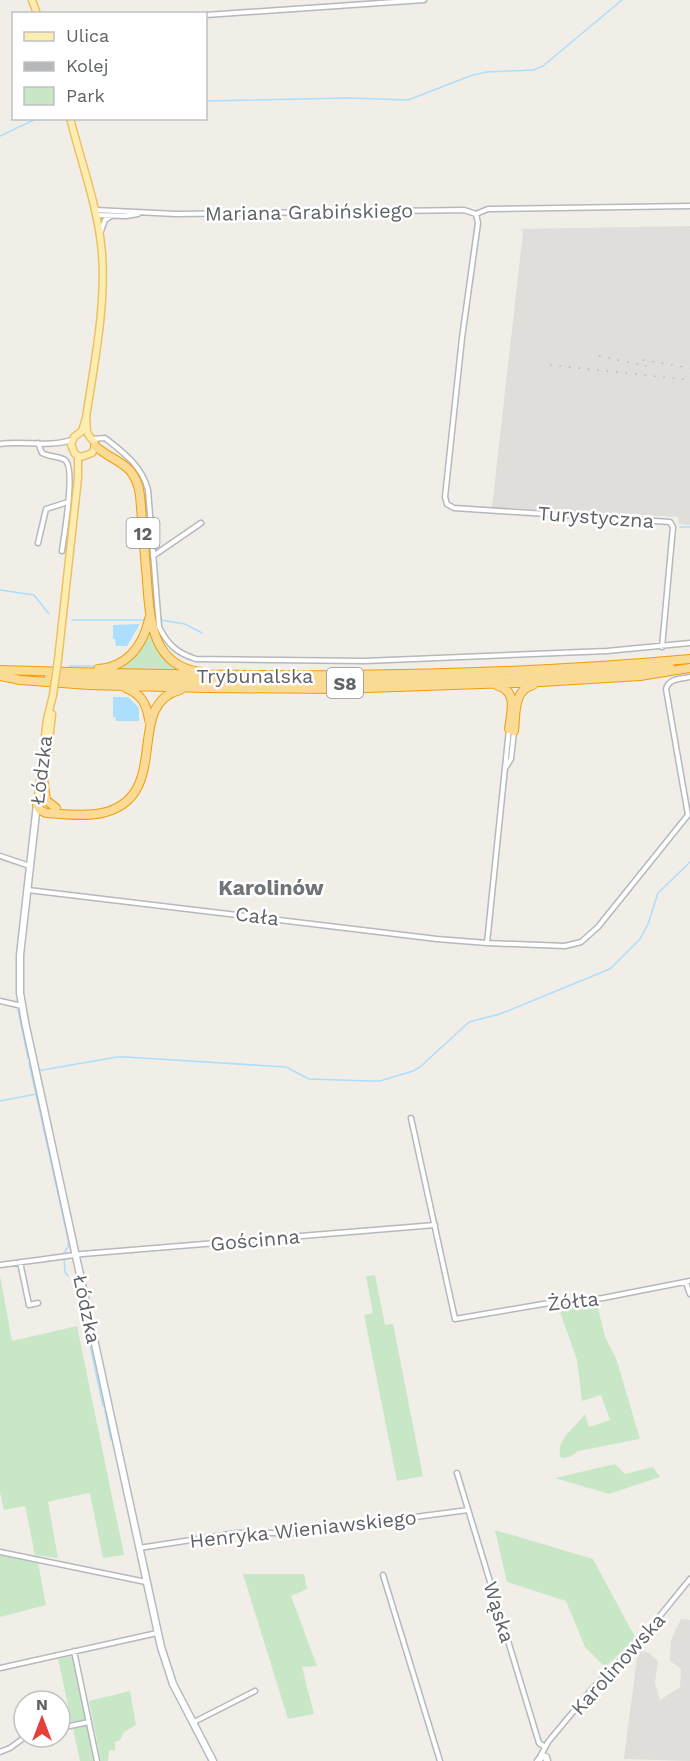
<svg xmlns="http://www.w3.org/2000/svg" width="690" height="1761" font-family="'Work Sans',sans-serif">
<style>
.industrial{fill:#e0deda}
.green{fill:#c8e7c6}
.water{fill:#acdefd}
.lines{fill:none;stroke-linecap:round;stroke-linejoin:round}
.stream{stroke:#acdefd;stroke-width:1.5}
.street-casing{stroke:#b5b8bc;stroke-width:7}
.secondary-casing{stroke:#b6babf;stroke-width:9}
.primary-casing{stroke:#eec063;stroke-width:9}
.highway-casing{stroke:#f39c06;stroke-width:10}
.street{stroke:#fff;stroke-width:4}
.secondary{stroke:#fff;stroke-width:6}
.primary{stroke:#fdedb1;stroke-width:6}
.highway{stroke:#fadb96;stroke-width:8}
.rail{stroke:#b6b7b8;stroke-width:1.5;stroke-dasharray:1.5 8;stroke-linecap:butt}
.primary-bridge-casing{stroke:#eec063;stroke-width:9;stroke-linecap:butt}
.primary-bridge{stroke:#fdedb1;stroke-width:6}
.labels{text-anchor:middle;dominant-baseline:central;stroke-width:5;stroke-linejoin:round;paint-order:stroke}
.shield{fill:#fff;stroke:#8f9295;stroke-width:1.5}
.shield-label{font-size:18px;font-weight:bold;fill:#5f6368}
.street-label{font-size:20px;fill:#5f6368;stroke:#fff}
.neighbourhood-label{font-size:21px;font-weight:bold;fill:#70757a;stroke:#fff}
</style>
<rect width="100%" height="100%" fill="#f1eee8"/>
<path class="industrial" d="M690,226V525L679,524L678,517L492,507L523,232L520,229Z
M681,1619L690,1620V1761L624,1759L638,1649L649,1653L658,1661L655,1683L660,1700L680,1687L681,1669L670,1661L671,1640Z"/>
<path class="green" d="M150,627C157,652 167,657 188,671L114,670L135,655L143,645Z
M375,1275L385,1325L393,1324L423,1476L397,1481L364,1315L373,1313L366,1276Z
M0,1276L12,1341L77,1326L124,1555L103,1558L90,1494L88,1493L48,1502L58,1558L35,1555L25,1506L4,1510L0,1492Z
M596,1300L605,1337L616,1358L640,1439L578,1451L570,1457L561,1458C554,1439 576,1428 585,1414L589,1427L610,1420L601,1395L582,1401L577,1360L558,1306Z
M615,1464L625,1474L653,1467L660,1477L609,1494L555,1478Z
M495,1530L593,1559L636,1639L605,1667L585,1647L566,1601L507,1582Z
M0,1555L38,1563L46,1605L0,1617Z
M243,1574H304L307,1589L291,1596L317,1666L302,1667L314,1714L288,1719Z
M73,1656L95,1761H80L58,1659Z
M130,1691L136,1725L124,1732L120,1740L115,1742V1751L109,1750L108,1761H101L89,1701Z"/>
<path class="water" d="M140,624L127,646H116L115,639H113V625Z
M113,697H128L139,708V721H116L115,717H113Z"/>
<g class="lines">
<path class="stream" d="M206,101L349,98L408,100L470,76L486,72L534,70L543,66L622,0
M0,136L38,118
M680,527H690
M0,590L34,595L49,614
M72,620H145
M161,620L185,624L202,633
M119,659L126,654
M70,666H96
M18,1010L28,1058
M37,1071L117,1057H126L286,1067L309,1079L369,1081H380L413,1071L420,1067L469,1022L500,1014L610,969L640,939L648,924L658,893L690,862
M36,1094L68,1239
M0,1101L36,1094L29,1063
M63,1254L68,1247V1243
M64,1259L65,1272L68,1276
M78,1292L86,1325
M87,1331L103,1406
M105,1411L111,1440"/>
<defs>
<path id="street" d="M206,15L424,0
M95,210L176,214L464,210L476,214L478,223L462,338L445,497L447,504L454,508L670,522L673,527L662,647
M476,214L488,209L690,206
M96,215L126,216L138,214
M101,231L105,220L111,216
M93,439L105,438C123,452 142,466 148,490L159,627C168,645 177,653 196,659L365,661L607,651L690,643
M38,443L42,453C49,457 59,456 65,460C76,468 64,536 62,551
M0,444C23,440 49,448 71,440
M38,543L46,509L68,502
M153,556L201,523
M506,767L511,759L514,731
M0,856L30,866
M28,890L437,939L487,943L565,946L581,942L598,927L688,815L666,689C669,678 681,679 690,677
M487,943L509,729
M0,1001L22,1006
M411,1118L455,1319L543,1304L603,1298L690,1281
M20,1262L29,1305L38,1303
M0,1265L82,1254L435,1225
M686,1283L690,1294
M457,1473L539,1743L545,1747
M139,1548L237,1533H295L468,1510
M0,1552L146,1582
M383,1575L440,1761
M74,1651L97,1761
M0,1668L157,1633
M194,1722L255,1691
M60,1728L89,1722
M0,1752L10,1748L25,1737
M540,1757L548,1742L592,1689L637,1644L690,1579"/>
<path id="secondary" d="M37,804L20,955V993L25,1022L161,1647L173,1684L213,1761
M538,1761L542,1756L546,1757L547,1761"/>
<path id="primary" d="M32,0L37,14
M70,118C81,162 98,207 102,253C106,307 94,364 86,418L82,431L74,437L71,445L75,454L81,457L92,453C99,441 93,443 88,434C86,431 87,422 86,418
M58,660L78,478V456
M44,785L52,714
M37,804L47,719L53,695"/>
<path id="highway" d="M95,446C116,464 135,462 140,495C142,520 144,545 146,569C150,610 147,666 201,672
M98,669C127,667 143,646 149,619
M0,670C231,677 459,680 690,659
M0,676L20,680L89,685L206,688L339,689L541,682L640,676L690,668
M49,677C257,684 463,684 670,667
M498,686C518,691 511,713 509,729
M126,688C141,694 147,704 149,720
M514,731C516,714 513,690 533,685
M44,785L46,800L56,808
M37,804L40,810L46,813C63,814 84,817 102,813C174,797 123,704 180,690"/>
</defs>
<use href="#street" class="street-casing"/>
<use href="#secondary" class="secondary-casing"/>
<use href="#primary" class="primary-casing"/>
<use href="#highway" class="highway-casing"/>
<use href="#street" class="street"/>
<use href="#secondary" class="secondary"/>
<use href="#primary" class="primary"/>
<use href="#highway" class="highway"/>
<path class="rail" d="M599,356L651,367
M643,360L690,368
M550,365L690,380"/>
<defs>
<path id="primary-bridge" d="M53,695L58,660"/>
</defs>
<use href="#primary-bridge" class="primary-bridge-casing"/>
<use href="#primary-bridge" class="primary-bridge"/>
</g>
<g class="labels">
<g class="shield">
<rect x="126.5" y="518" width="33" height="30" rx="4.5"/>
<rect x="327" y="668" width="36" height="30" rx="4.5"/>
</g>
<g class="shield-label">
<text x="143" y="533">12</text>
<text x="345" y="683">S8</text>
</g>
<g class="street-label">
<text transform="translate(309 212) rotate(-1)">Mariana Grabińskiego</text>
<text transform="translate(596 517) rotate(4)">Turystyczna</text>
<text x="255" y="676">Trybunalska</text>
<text transform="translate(41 770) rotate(-83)">Łódzka</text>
<text transform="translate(257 916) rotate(7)">Cała</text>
<text transform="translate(255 1240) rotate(-5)">Gościnna</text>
<text transform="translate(573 1301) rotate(-6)">Żółta</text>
<text transform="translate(87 1309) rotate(78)">Łódzka</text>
<text transform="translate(303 1529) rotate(-6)">Henryka Wieniawskiego</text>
<text transform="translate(499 1612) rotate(73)">Wąska</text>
<text transform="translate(618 1664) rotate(-48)">Karolinowska</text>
</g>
<g class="neighbourhood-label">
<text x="271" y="887">Karolinów</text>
</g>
</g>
<rect x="12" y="12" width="195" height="108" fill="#ffffff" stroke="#bfc1c3" stroke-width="1.5"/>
<rect x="24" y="32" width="30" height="9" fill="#fdedb1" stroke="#bfc1c3" stroke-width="1.5"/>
<text x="66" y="42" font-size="18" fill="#5f6368">Ulica</text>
<rect x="24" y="62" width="30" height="9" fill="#b6b7b8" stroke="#bfc1c3" stroke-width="1.5"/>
<text x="66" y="72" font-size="18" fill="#5f6368">Kolej</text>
<rect x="24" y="87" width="30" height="18" fill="#c8e7c6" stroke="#bfc1c3" stroke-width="1.5"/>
<text x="66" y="102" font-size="18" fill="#5f6368">Park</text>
<g transform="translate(42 1719)"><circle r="28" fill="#ffffff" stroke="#bfc1c3" stroke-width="1.5"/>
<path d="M0-4.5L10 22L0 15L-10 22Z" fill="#e63e39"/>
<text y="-9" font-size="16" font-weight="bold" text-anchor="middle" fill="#5f6368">N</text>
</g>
</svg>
